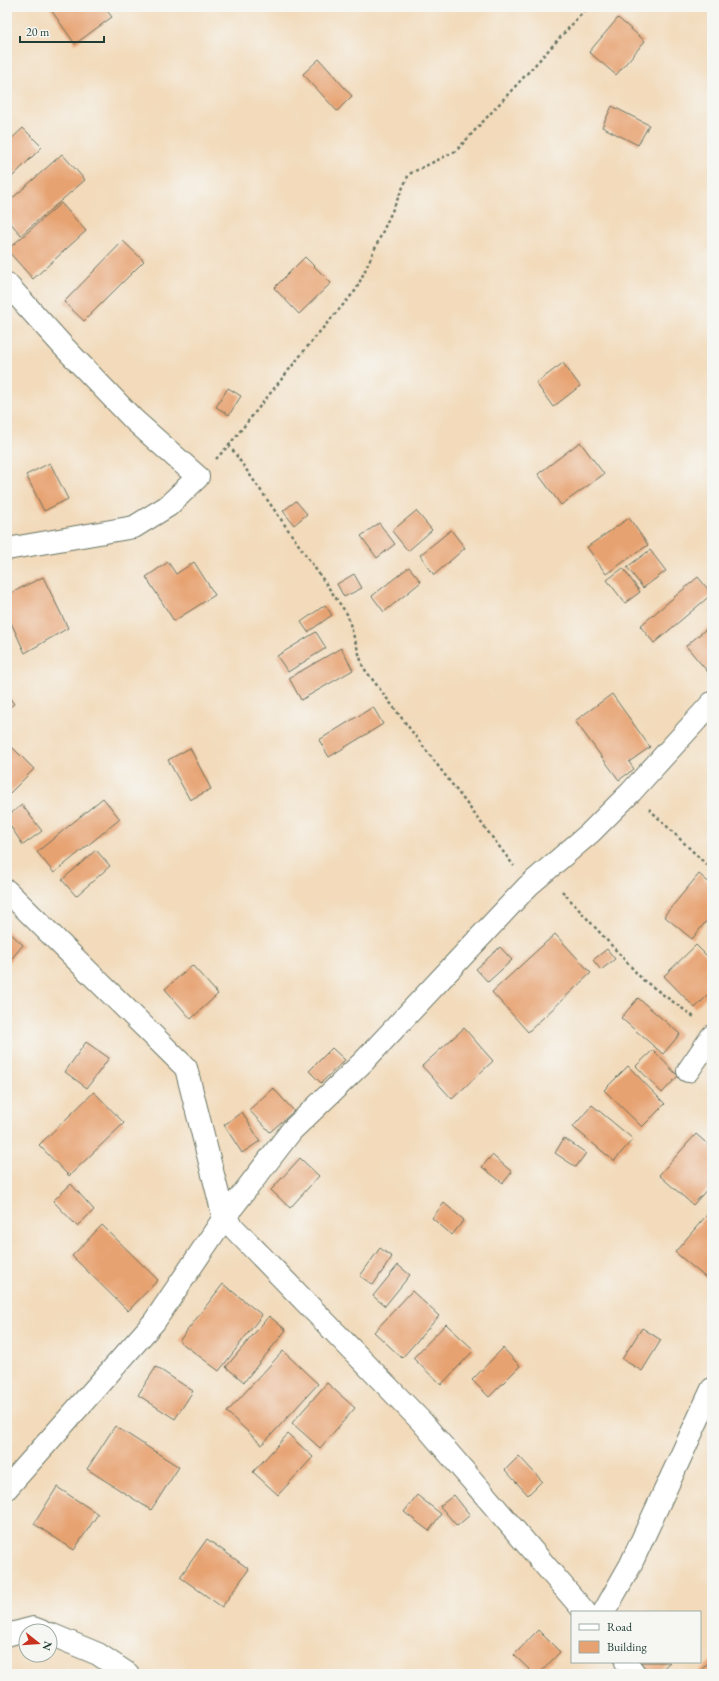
<svg xmlns="http://www.w3.org/2000/svg" width="719" height="1681" font-family="'EB Garamond',serif">
<style>
.building{fill:#e7a271}
.lines{fill:none;stroke-linecap:round;stroke-linejoin:round}
.minor-casing{stroke:#697463;stroke-width:24}
.path{stroke:#697463;stroke-width:2.5;stroke-dasharray:3 3;stroke-linecap:butt}
.minor{stroke:#fff;stroke-width:22}
</style>
<rect width="100%" height="100%" fill="#f6f6f2"/>
<filter id="ink" filterUnits="userSpaceOnUse"><feTurbulence type="fractalNoise" baseFrequency=".025" numOctaves="2"/><feDisplacementMap in="SourceGraphic" scale="8" xChannelSelector="R" yChannelSelector="G"/><feConvolveMatrix kernelMatrix="1 2 1 2 8 2 1 2 1" color-interpolation-filters="sRGB"/></filter>
<filter id="wash" filterUnits="userSpaceOnUse"><feTurbulence type="fractalNoise" baseFrequency=".012" numOctaves="4" result="noise"/><feDisplacementMap in="SourceGraphic" scale="16" xChannelSelector="R" yChannelSelector="G"/><feGaussianBlur stdDeviation="0.9" result="paint"/><feColorMatrix in="noise" values="0 0 0 0 0 0 0 0 0 0 0 0 0 0 0 0 0 1.4 0 .05"/><feComposite in="paint" operator="in"/></filter>
<g filter="url(#wash)">
<rect width="100%" height="100%" fill="#f2daba"/>
<g id="blocks">
<path class="building" d="M49,7H104L112,17L75,44Z
M618,18L645,41L616,75L589,52Z
M319,59L352,96L337,111L303,74Z
M612,106L649,125L638,145L602,127Z
M23,128L42,147L7,182V143Z
M62,154L85,180L21,235L7,219V203Z
M61,203L86,231L33,279L7,250Z
M123,241L144,261L84,321L64,302Z
M305,257L331,283L299,314L274,288Z
M563,363L580,386L553,407L536,383Z
M228,388L241,396L229,415L216,407Z
M580,442L604,474L561,505L538,474Z
M50,463L68,499L44,511L26,475Z
M296,501L307,514L294,525L283,511Z
M416,511L432,530L408,551L392,531Z
M629,518L648,545L606,574L587,547Z
M379,523L395,544L377,558L361,536Z
M451,530L465,548L434,575L420,555Z
M650,550L666,571L643,588L627,567Z
M168,562L176,574L194,562L215,595L174,621L146,577Z
M409,567L421,582L384,612L372,596Z
M623,568L640,592L625,603L607,580Z
M354,574L362,588L344,597L337,584Z
M43,577L68,628L25,653L7,614V595Z
M698,577L712,594L654,643L640,626Z
M325,605L332,615L308,632L301,622Z
M712,624V677L686,646Z
M316,632L326,648L288,672L277,656Z
M341,648L353,670L301,700L289,678Z
M7,694L14,704L7,709Z
M612,694L650,747L629,762L634,769L619,780L575,721Z
M373,707L383,724L329,757L319,740Z
M10,745L34,769L7,796V748Z
M190,748L211,789L190,800L168,760Z
M103,798L120,819L54,873L37,852Z
M22,805L42,831L23,845L7,821V816Z
M96,850L110,866L76,896L62,880Z
M699,874L712,885V914L692,939L664,916Z
M7,930L23,945L7,964Z
M555,934L591,973L528,1032L492,992Z
M696,945L712,961V991L695,1008L664,976Z
M500,947L512,960L488,982L476,969Z
M607,949L615,959L601,970L593,960Z
M192,965L218,994L191,1019L165,989Z
M638,998L680,1034L663,1054L621,1018Z
M464,1028L493,1061L452,1099L422,1066Z
M86,1042L109,1058L87,1088L65,1072Z
M332,1048L345,1060L321,1083L309,1071Z
M653,1050L678,1076L662,1093L636,1066Z
M628,1066L665,1104L642,1127L604,1090Z
M273,1088L294,1111L270,1132L249,1110Z
M94,1092L124,1123L69,1176L39,1145Z
M592,1105L633,1139L614,1161L573,1127Z
M242,1112L260,1141L242,1153L224,1125Z
M696,1134L712,1148V1184L693,1205L659,1175Z
M564,1138L586,1153L576,1167L555,1153Z
M492,1155L512,1172L503,1183L482,1167Z
M300,1158L319,1176L290,1208L271,1190Z
M71,1184L94,1210L77,1226L53,1201Z
M444,1203L464,1220L452,1235L432,1218Z
M712,1209V1283L675,1252Z
M102,1225L158,1280L128,1311L72,1256Z
M380,1248L392,1257L373,1285L360,1276Z
M398,1265L410,1275L385,1306L373,1296Z
M223,1284L262,1315L219,1371L179,1341Z
M412,1291L439,1316L402,1358L374,1332Z
M269,1316L286,1330L244,1382L226,1367Z
M446,1324L474,1350L441,1385L413,1358Z
M642,1328L661,1340L642,1371L622,1359Z
M503,1348L520,1366L489,1397L472,1380Z
M283,1351L318,1384L262,1445L227,1412Z
M156,1367L193,1391L175,1419L138,1395Z
M327,1383L355,1408L320,1448L292,1423Z
M115,1426L179,1467L151,1510L87,1469Z
M288,1434L313,1457L278,1495L253,1472Z
M519,1456L542,1481L528,1495L505,1470Z
M57,1487L98,1514L74,1550L34,1524Z
M417,1495L441,1514L429,1531L404,1512Z
M454,1495L470,1515L457,1526L440,1506Z
M207,1539L249,1569L222,1607L180,1577Z
M538,1630L560,1652L539,1674H534L514,1655Z
M712,1659V1674H697Z
M639,1662H670L657,1674H650Z"/>
</g>
</g>
<g filter="url(#ink)">
<use href="#blocks" fill-opacity="0" stroke="#697463" stroke-width="1"/>
<g class="lines">
<defs>
<path id="minor" d="M7,284L63,346L134,420L198,477L168,506L134,527L7,549
M7,891L186,1068L224,1218L422,1422L585,1612
M688,1071L712,1036
M7,1488L154,1322L224,1218L292,1130L363,1062L528,886L590,833L631,792L712,703
M604,1612L630,1566L712,1389
M50,1634L98,1654L128,1674
M7,1635L33,1628L41,1631
M626,1662L635,1674"/>
</defs>
<use href="#minor" class="minor-casing"/>
<path class="path" d="M229,445L347,614L363,667L514,866
M216,459L229,445L316,336L356,290L409,174L456,151L588,7
M649,809L712,870
M562,891L643,980L694,1017"/>
<use href="#minor" class="minor"/>
</g>
</g>
<rect width="719" height="1681" fill="none" stroke="#f6f6f2" stroke-width="24"/>
<rect x="571" y="1611" width="130" height="52" fill="#f6f6f2" stroke="#a0aca6"/>
<rect x="579" y="1624" width="20" height="6" fill="#ffffff" stroke="#a0aca6"/>
<text x="607" y="1631" font-size="12" fill="#1f3d34">Road</text>
<rect x="579" y="1641" width="20" height="12" fill="#e7a271" stroke="#a0aca6"/>
<text x="607" y="1651" font-size="12" fill="#1f3d34">Building</text>
<g transform="translate(38 1643) rotate(107)"><circle r="19" fill="#f6f6f2" stroke="#a0aca6"/>
<path d="M0-3L7 15L0 10L-7 15Z" fill="#c8321e"/>
<text y="-6" font-size="11" font-weight="bold" text-anchor="middle" fill="#1f3d34">N</text>
</g>
<path d="M20 36v6h84v-6" fill="none" stroke="#1f3d34" stroke-width="2"/>
<text x="26" y="36" font-size="12" fill="#1f3d34" stroke="#f6f6f2" stroke-width="3" paint-order="stroke">20 m</text>
</svg>
